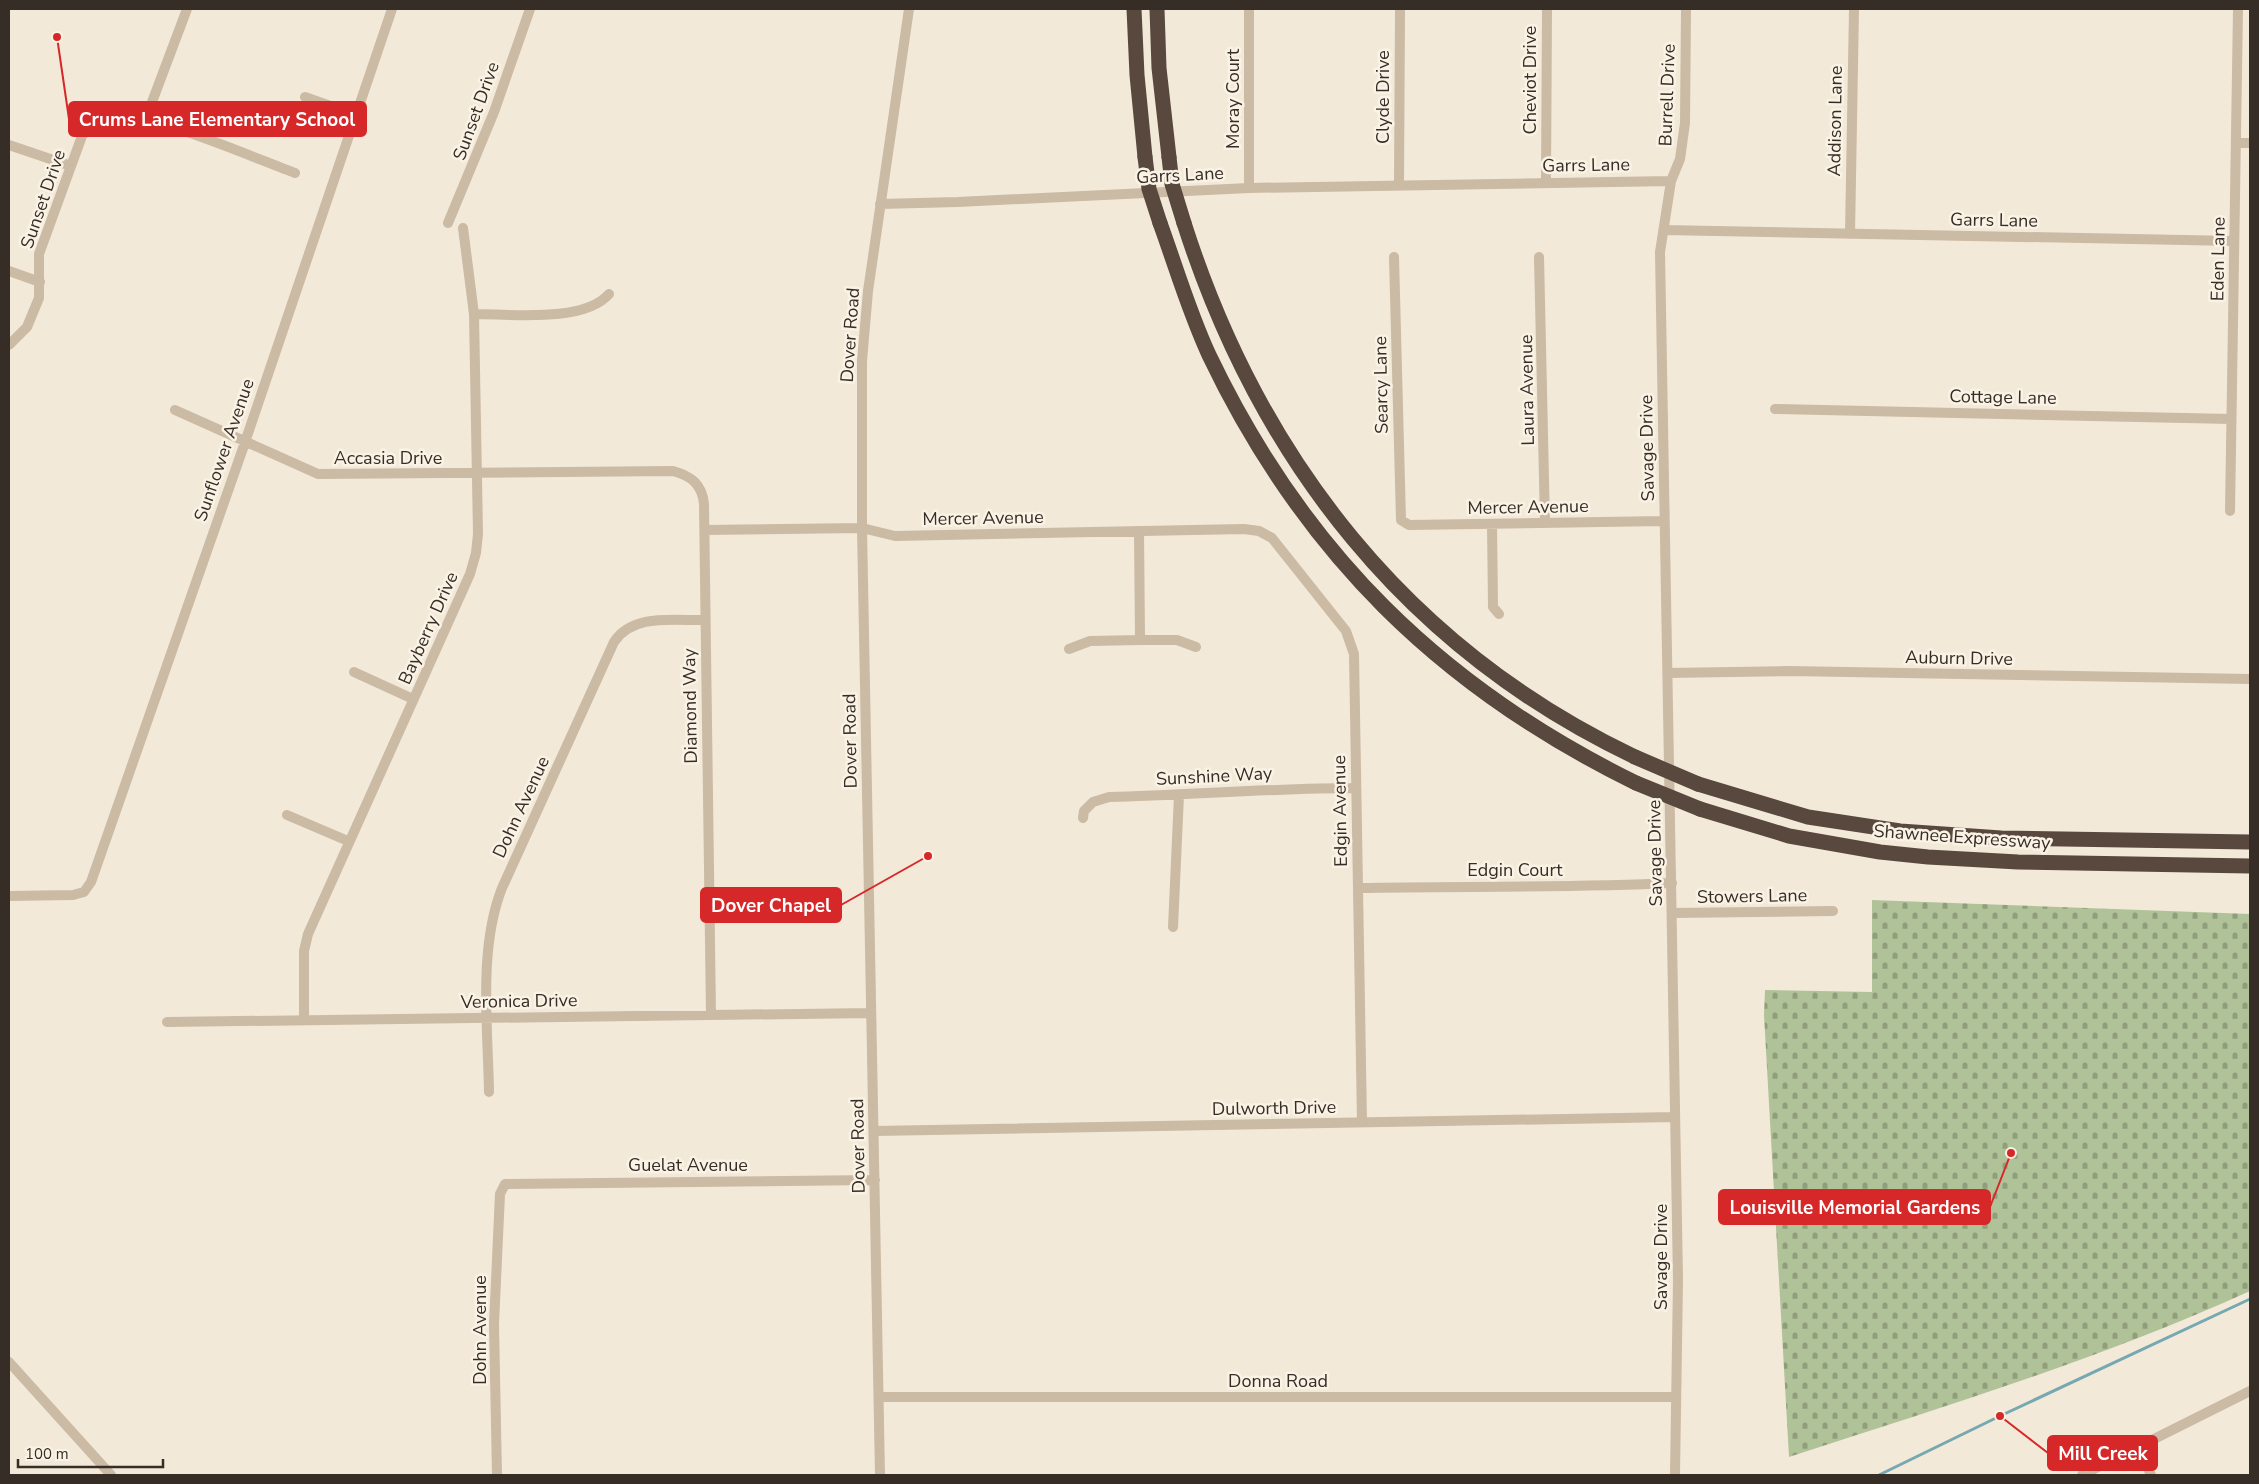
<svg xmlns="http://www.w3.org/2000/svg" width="2259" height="1484" font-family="'Nunito Sans',sans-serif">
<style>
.cemetery{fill:url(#cemetery-stones)}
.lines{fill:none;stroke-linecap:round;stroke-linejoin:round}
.stream{stroke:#76a8b1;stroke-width:3}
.minor{stroke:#cbbaa4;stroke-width:10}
.highway{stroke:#58483d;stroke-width:15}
.highway-bridge{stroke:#58483d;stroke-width:15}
.labels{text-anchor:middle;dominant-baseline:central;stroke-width:5;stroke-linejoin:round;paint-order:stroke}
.street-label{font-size:18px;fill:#362d26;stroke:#faf3e5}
.leader{fill:none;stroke:#d62828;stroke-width:2}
.callout-dot{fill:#d62828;stroke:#faf3e5;stroke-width:2}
.callout{fill:#d62828;stroke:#d62828;stroke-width:2}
.callout-label{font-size:19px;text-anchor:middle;font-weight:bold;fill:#fff}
</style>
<defs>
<pattern id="cemetery-stones" width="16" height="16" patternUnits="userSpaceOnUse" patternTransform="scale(1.25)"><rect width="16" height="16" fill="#b0c298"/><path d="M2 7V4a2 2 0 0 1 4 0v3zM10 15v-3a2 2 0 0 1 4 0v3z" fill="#909e7c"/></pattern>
</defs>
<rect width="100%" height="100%" fill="#f3e9d9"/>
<path class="cemetery" d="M1872,900L2250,914V1291C2101,1359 1945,1406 1789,1457L1764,1015L1765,990L1872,992Z"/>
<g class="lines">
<path class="stream" d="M1879,1475L2000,1416L2250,1299"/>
<path class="minor" d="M305,97L356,115
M146,118L187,9
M2236,143H2250
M9,145L71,166
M1546,182L1547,9
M1399,185L1400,9
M1249,188V9
M880,204L958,202L1249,188L1671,181
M448,223L494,112L530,9
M1664,230L2234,241
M1850,234L1854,9
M1394,257L1401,520L1409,525L1664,521
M1539,257L1545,523
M9,271L40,282
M474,314C510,314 584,323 609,294
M9,345L27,327L39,298V254L82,136L99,116C133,104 256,159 295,173
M1775,409L2231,419
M175,410L318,474L673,471C691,476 702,484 704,504L711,1015
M2230,511L2238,9
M1492,524L1493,607L1499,614
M705,530L862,528L895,536L1244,529L1259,531L1272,538L1346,631L1354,654L1362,1122
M1139,531L1140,640
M1069,649L1090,641L1140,640H1177L1196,647
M354,672L413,699
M1668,673L1789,671L2250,679
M287,815L348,841
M1083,818L1084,811L1093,802L1109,797C1191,795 1274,788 1356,788
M1358,888C1463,886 1567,888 1672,883
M9,896L73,895L84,892L91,882L242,451L392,9
M1672,913L1833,911
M1173,927L1179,795
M304,1020V951L308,934L470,574L476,553L478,534L474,314L463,228
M167,1022L871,1013
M489,1092C488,1027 478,949 502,888L614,642C633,613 674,621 705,620
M874,1131L1675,1117
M9,1362L111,1475
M879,1397H1676
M2138,1447L2151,1475
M497,1475L494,1324L500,1194L505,1184L875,1180
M880,1475L862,528V361L868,291L909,9
M1675,1475L1678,1280L1660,252L1671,181L1680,159L1685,123L1686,9
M2082,1475L2250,1391"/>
<path class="highway" d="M1134,9L1137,75L1145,157
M1157,9L1159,68L1169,157
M1160,223C1176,267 1189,312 1209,355C1303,552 1440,687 1636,783
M1184,223C1260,461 1408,649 1635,757
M1698,784L1808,817L1900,831L2001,838L2250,842
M1700,809L1789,836L1880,852L1928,857L2018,862L2250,866"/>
<path class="highway-bridge" d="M1145,157L1149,189L1160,223
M1169,157L1172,184L1184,223
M1635,757L1698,784
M1636,783L1700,809"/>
</g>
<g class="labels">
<g class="street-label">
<text transform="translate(1530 80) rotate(-90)">Cheviot Drive</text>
<text transform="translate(1667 95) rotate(-88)">Burrell Drive</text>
<text transform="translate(1383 97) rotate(-90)">Clyde Drive</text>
<text transform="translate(1233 99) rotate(-90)">Moray Court</text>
<text transform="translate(476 111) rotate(-70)">Sunset Drive</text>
<text transform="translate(1835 121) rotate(-89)">Addison Lane</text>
<text transform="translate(1586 165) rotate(-1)">Garrs Lane</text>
<text transform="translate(1180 175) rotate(-3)">Garrs Lane</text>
<text transform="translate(43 199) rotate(-71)">Sunset Drive</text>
<text transform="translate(1994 220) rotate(1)">Garrs Lane</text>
<text transform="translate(2218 259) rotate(-89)">Eden Lane</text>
<text transform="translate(850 335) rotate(-86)">Dover Road</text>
<text transform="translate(1381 385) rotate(-91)">Searcy Lane</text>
<text transform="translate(1527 390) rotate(-91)">Laura Avenue</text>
<text transform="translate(2003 397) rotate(1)">Cottage Lane</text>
<text transform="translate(1647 448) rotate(-91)">Savage Drive</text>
<text transform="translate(224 450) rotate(-71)">Sunflower Avenue</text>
<text x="388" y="458">Accasia Drive</text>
<text transform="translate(1528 507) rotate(-1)">Mercer Avenue</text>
<text transform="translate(983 518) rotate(-1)">Mercer Avenue</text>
<text transform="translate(428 628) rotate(-66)">Bayberry Drive</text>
<text transform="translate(1959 658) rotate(1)">Auburn Drive</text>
<text transform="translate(690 706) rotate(-91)">Diamond Way</text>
<text transform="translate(850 741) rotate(-91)">Dover Road</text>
<text transform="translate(1214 776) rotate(-3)">Sunshine Way</text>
<text transform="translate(521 807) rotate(-65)">Dohn Avenue</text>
<text transform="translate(1340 811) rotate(-91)">Edgin Avenue</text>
<text transform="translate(1962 837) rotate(4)">Shawnee Expressway</text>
<text transform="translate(1655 853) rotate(-91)">Savage Drive</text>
<text x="1515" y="870">Edgin Court</text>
<text transform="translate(1752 896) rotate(-1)">Stowers Lane</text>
<text transform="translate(519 1001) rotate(-1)">Veronica Drive</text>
<text transform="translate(1274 1108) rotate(-1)">Dulworth Drive</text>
<text transform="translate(858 1146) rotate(-91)">Dover Road</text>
<text x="688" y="1165">Guelat Avenue</text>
<text transform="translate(1661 1257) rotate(-90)">Savage Drive</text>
<text transform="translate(480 1330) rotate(-90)">Dohn Avenue</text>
<text x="1278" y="1381">Donna Road</text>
</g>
</g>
<path class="leader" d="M57 37L69 119M928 856L841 905M2011 1153L1990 1207M2000 1416L2048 1453"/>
<g class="callout-dot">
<circle cx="57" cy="37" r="5"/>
<circle cx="928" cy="856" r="5"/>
<circle cx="2011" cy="1153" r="5"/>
<circle cx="2000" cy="1416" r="5"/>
</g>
<g class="callout">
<rect x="69" y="102" width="297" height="34" rx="5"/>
<rect x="701" y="888" width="140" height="34" rx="5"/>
<rect x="1719" y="1190" width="271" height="34" rx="5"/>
<rect x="2048" y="1436" width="109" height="34" rx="5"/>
</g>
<g class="callout-label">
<text x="217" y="126">Crums Lane Elementary School</text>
<text x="771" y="912">Dover Chapel</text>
<text x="1855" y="1214">Louisville Memorial Gardens</text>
<text x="2103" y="1460">Mill Creek</text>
</g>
<rect width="2259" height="1484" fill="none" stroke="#362d26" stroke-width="20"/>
<path d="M18 1459v8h145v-8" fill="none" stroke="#362d26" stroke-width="2.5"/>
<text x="25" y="1459" font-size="15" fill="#362d26" stroke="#faf3e5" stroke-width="4" paint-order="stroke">100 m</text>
</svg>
